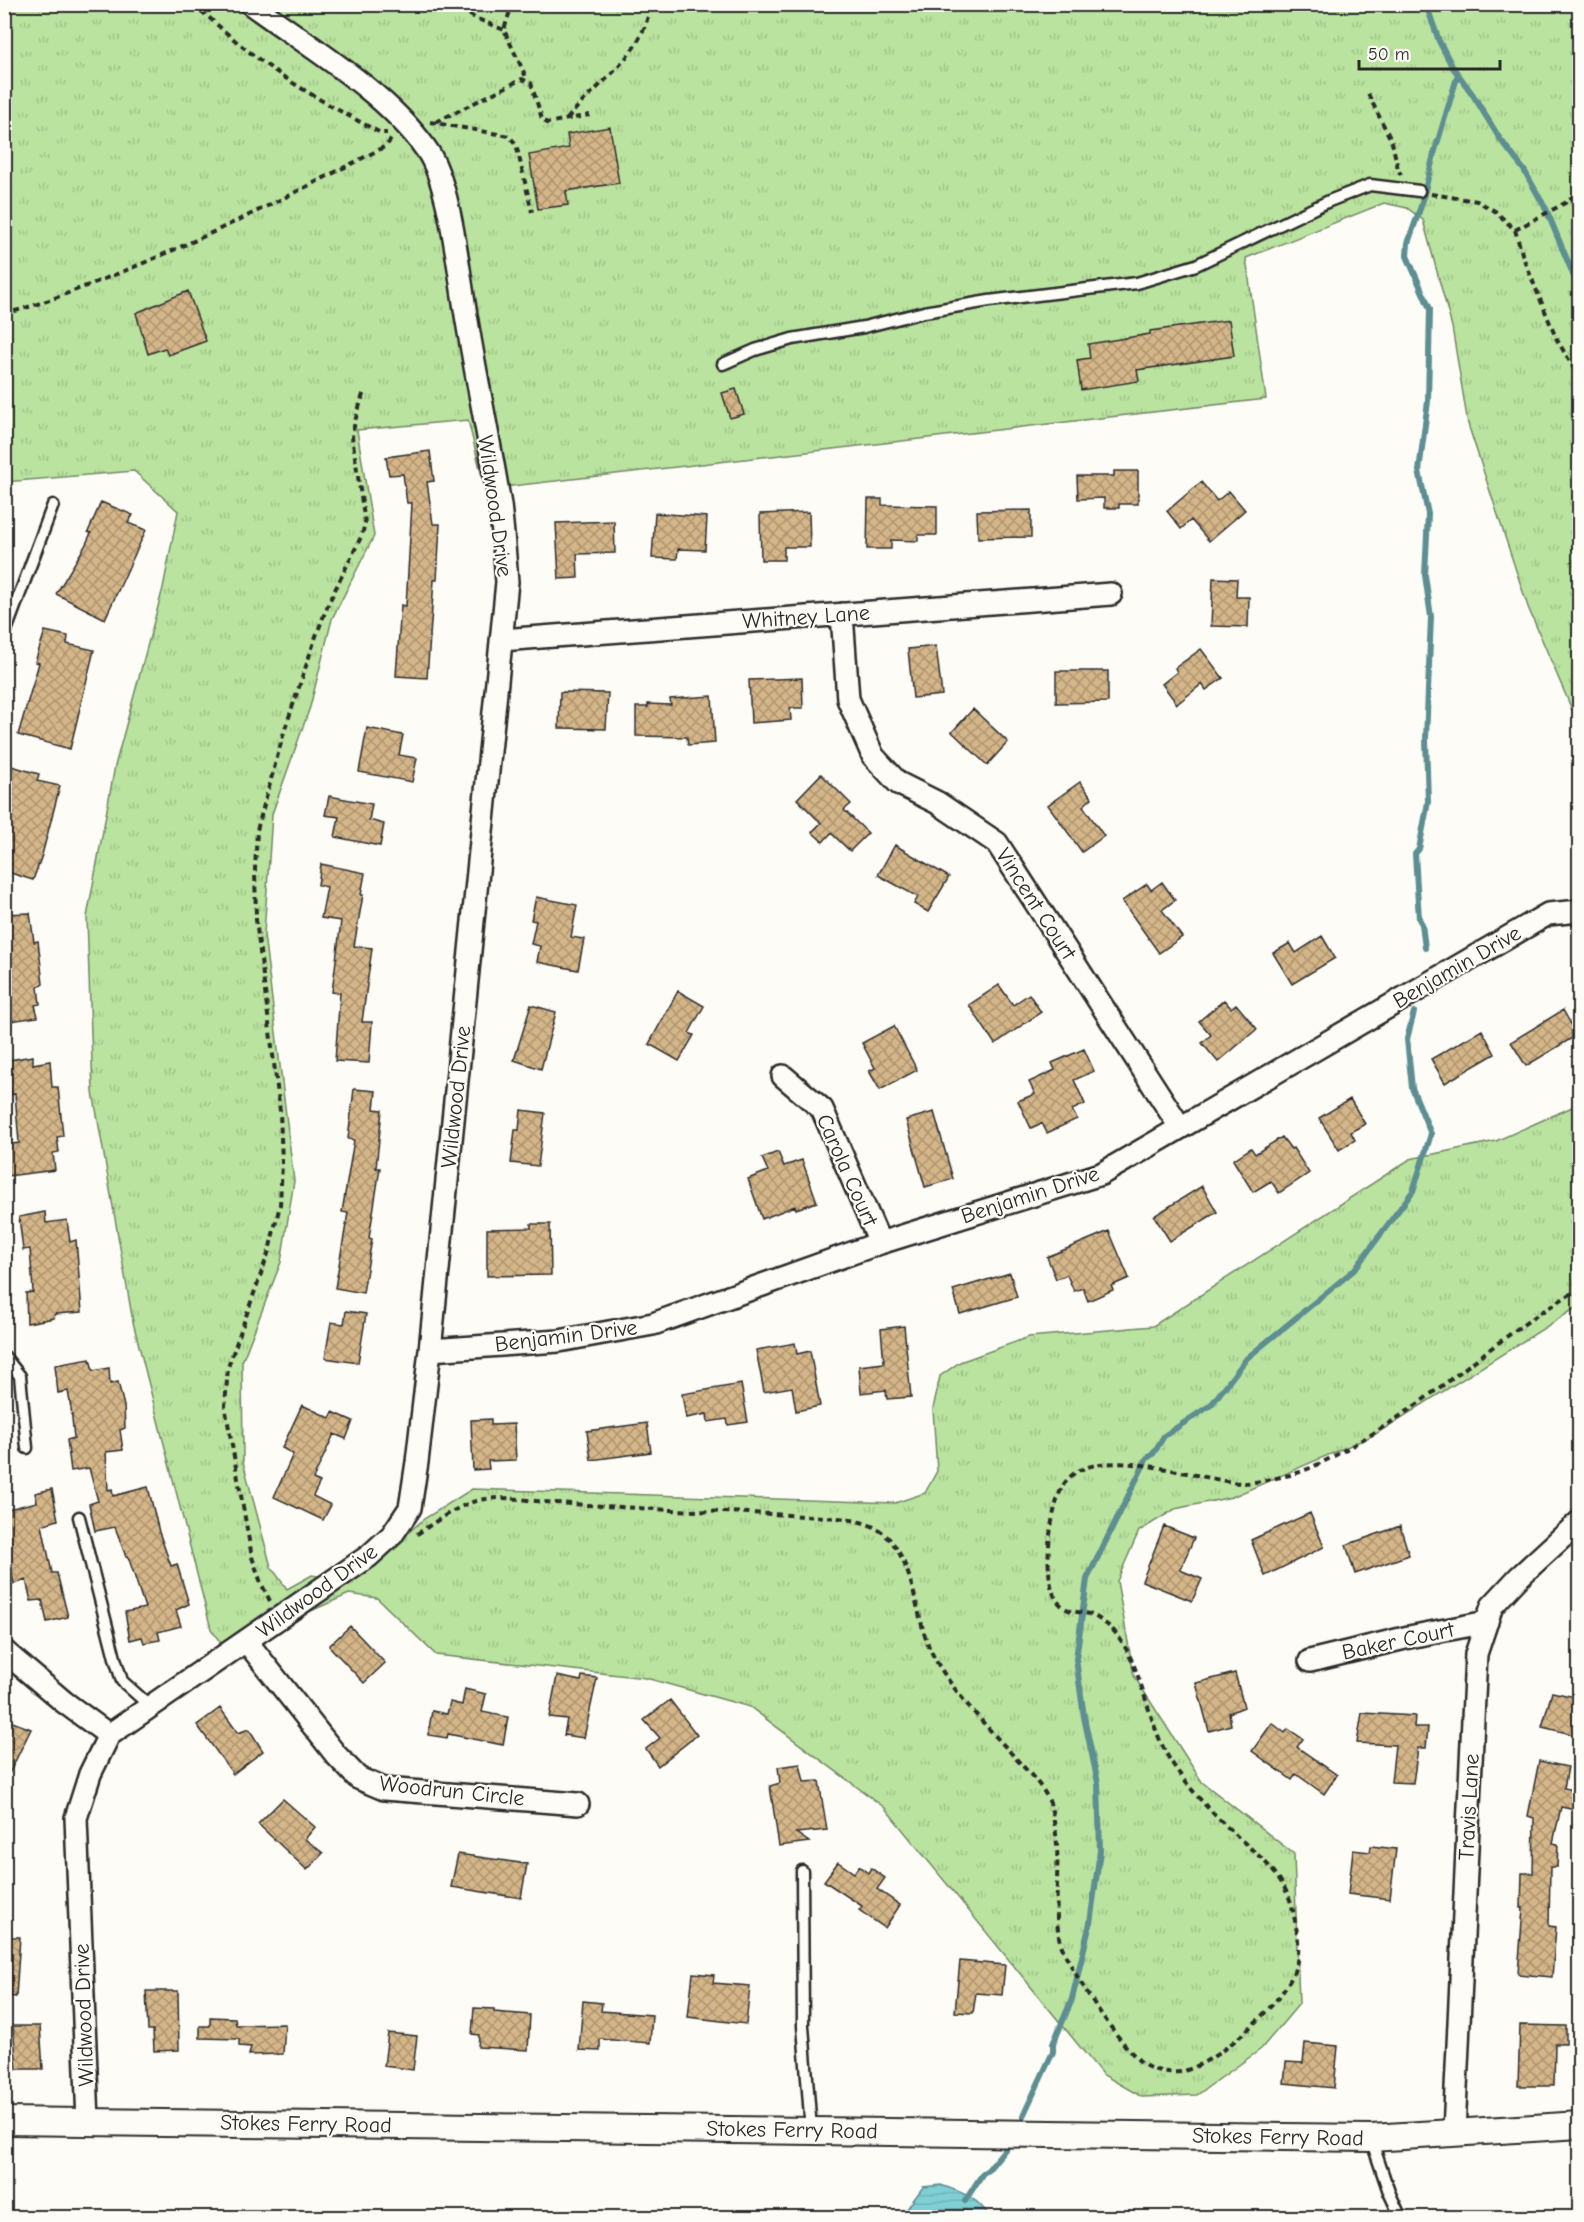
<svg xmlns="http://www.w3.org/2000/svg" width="1584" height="2222" font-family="'Comic Neue',sans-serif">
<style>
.grass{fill:url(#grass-tufts);stroke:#728765;stroke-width:1.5}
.water{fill:url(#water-rules);stroke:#5d8e91;stroke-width:1.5}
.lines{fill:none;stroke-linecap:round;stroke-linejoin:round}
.stream{stroke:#5d8e91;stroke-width:6}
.building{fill:url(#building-cross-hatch);stroke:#2b2b2b;stroke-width:1.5}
.service-casing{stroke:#2b2b2b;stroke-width:15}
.minor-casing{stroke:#2b2b2b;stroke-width:26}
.tertiary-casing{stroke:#2b2b2b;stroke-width:30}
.path{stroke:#2b2b2b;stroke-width:4;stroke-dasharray:6 4.5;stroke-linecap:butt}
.service{stroke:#fdfcf7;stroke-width:10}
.minor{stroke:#fdfcf7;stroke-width:21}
.tertiary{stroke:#fdfcf7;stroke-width:26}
.labels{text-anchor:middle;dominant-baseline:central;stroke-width:4.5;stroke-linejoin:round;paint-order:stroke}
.street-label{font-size:22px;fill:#2b2b2b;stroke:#fdfcf7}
</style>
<defs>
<pattern id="grass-tufts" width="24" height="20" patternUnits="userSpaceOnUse" patternTransform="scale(1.5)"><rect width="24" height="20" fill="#bae39f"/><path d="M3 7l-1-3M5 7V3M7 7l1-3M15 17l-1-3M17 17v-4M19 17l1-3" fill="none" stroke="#a0c389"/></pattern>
<pattern id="water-rules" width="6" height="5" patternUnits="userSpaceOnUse" patternTransform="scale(1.5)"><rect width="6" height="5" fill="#7fd0d5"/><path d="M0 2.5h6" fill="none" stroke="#6eb3b7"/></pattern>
<pattern id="building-cross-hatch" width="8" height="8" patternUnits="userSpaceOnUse" patternTransform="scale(1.5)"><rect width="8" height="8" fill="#d5b689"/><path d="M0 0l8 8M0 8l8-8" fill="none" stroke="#ad9470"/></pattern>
</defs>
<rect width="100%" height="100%" fill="#fdfcf7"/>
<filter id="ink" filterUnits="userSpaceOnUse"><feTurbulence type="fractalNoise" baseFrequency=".0167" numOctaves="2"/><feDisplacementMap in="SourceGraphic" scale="12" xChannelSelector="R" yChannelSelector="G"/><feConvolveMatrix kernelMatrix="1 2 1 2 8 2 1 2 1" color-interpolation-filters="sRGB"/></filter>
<g filter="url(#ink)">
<path class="grass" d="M5,5H1579V726L1528,607L1468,424L1452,327L1423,220L1407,208L1384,203L1246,258L1266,399L485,489L468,420L357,430L374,536L332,619L310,707L272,814L264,934L294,1181L281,1262L242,1362L243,1462L271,1567L287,1589L312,1575L351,1582L424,1519L472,1489L895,1503L925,1493L937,1471L933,1409L940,1376L960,1362L1029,1337L1153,1326L1410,1159L1496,1141L1579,1104V1306L1374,1435L1232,1497L1175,1509L1139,1531L1117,1581L1134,1676L1202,1782L1294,1854L1299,2004L1261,2049L1197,2095L1142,2097L1102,2074L885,1808L750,1707L646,1678L436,1655L377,1598L349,1594L302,1615L274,1636L259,1617L222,1645L211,1629L133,1322L93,1092L87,917L115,766L163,588L178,511L134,471L5,482Z"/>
<path class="water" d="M941,2185C963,2193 977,2197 990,2217H901L923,2187Z"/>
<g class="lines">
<path class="stream" d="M1426,4L1439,41L1452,66L1473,95L1500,139L1524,170L1546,209L1580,291
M1425,948L1422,924L1419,919L1415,854L1419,849L1428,802L1426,739L1431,617L1425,575L1428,514L1419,471L1428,401L1430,309L1407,256L1408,243L1421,206L1434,154L1458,74
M1023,2116L1053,2052V2044L1072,1999L1090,1923L1100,1851L1098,1783L1084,1717L1076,1659L1087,1579L1147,1458L1153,1454L1164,1436L1211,1405L1247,1358L1354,1270L1413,1191L1431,1134L1412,1088L1407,1039L1414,1012
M965,2201L983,2173L988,2170L1011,2142"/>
</g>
<path class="building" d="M610,127L619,183L566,191L568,205L538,209L529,155L569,148L567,134Z
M188,291L206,341L168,355L165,348L148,354L136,313Z
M1229,320L1234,356L1137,370L1139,381L1081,390L1077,360L1090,358L1088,344L1150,334V331Z
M736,389L744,414L730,418L722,393Z
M430,451L434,481L427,482L433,524H440L437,580H434L427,678L396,676L401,605L406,606L412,503H407L403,474L389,475L386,457Z
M1114,471H1138V504H1119V508H1104V498L1078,499L1077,476H1114Z
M1201,482L1217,501L1229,491L1245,510L1209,541L1191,520L1181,529L1167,511Z
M868,499H882V505L937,506V535H918V541L891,540V549H867Z
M101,502L133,515L128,523L146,530L105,619L56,594L85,546L91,533L88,532Z
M1031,510V537L978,538L977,511Z
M809,512L810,547H784V560H761L760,514Z
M655,513L707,517L705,550L678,549L677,559L652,558Z
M614,521L615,553L577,554L578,578L559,579L556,523Z
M1213,578L1237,579L1236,597H1249L1248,627L1211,626Z
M45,631L68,636L67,644L94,650L70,749L18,735L39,663L35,662Z
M936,646L942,695L913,698L908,649Z
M1201,649L1223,678L1206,690L1202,684L1177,704L1162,684L1177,672L1175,668Z
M1056,671H1108V702L1056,703Z
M802,678L803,708H790L791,720L751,723L749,680Z
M560,692L608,693L606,729L559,728Z
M712,696L715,743L688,745L687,737L636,736V707H648V704L671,705L670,699Z
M973,709L1008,742L987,765L952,732Z
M367,728L403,735L399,755L417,758L412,782L359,772Z
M8,765L39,774L37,781L60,786L42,855L33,880L4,871V776Z
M821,774L851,804L844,810L868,833L850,851L831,833L823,842L812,832L821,823L797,799Z
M1080,782L1092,798L1083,806L1104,836L1082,852L1048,805Z
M329,796L372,804L369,820L384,824L380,846L335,837L339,817L325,815Z
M895,845L949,877L928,912L914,904L918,897L878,875Z
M321,864L365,873L361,895H363L354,946L372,948L362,1022H372L369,1063L335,1061L340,993L332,992L341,921L321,918L327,887L318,885Z
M1162,882L1175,900L1162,910L1182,937L1159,953L1122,901L1147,884L1151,890Z
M536,897L577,905L571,937L584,939L578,970L537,962L540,946L531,944L536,921L531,920Z
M30,913L34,942L38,941L43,984L38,987L40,1004L35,1005L38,1017L4,1022V914Z
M1322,936L1335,958L1292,984L1273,953L1290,943L1296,953Z
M999,985L1013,1005L1029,994L1041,1012L995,1044L969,1005Z
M678,991L704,1006L689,1033L694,1035L679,1061L649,1044Z
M1224,1000L1231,1008L1236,1004L1257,1029L1218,1062L1202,1043L1211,1035L1199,1021Z
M531,1005L556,1012L541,1069L514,1060Z
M1563,1010L1577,1035L1526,1066L1511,1042Z
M894,1026L917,1070L880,1090L869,1071L875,1068L862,1043Z
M1482,1030L1495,1054L1445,1083L1431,1059Z
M1084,1049L1094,1071L1074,1080L1085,1104L1072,1110L1077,1119L1047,1133L1042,1123L1031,1128L1018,1101L1035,1094L1029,1082L1055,1070L1052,1063Z
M33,1056V1064L50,1061L52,1087H58L63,1136L57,1137L59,1152L53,1153L55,1170L8,1176L6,1145L19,1143L15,1094L4,1096V1061Z
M354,1089L376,1091L374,1109L382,1110L376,1168H380L369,1238L372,1239L363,1293L335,1288L348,1213L342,1212L354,1140L348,1139Z
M1350,1099L1365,1124L1351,1132L1355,1140L1339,1150L1319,1118Z
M521,1110L545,1113L538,1166L511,1163L515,1130H519Z
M934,1112L953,1179L925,1187L906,1120Z
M1282,1137L1291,1149L1293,1148L1309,1173L1279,1193L1271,1181L1253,1192L1233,1160L1251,1148L1255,1154Z
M778,1152L784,1166L802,1160L817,1202L796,1209L795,1206L762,1219L748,1179L768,1171L762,1158Z
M1202,1186L1217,1212L1170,1241L1154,1216Z
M45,1212L46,1223L67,1220L70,1242L76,1240L82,1312L55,1314L54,1318L27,1323L26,1293L33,1292L32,1276L30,1249L23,1250L19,1217Z
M531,1224H550L551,1275L487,1276V1229L531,1228Z
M1109,1231L1129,1278L1111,1286L1113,1290L1088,1301L1083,1288L1074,1291L1067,1275L1056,1279L1047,1257Z
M1010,1273L1017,1297L960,1314L953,1290Z
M346,1311L366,1314L358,1363L325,1358L331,1322L344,1324Z
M904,1326L911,1397L887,1399L886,1390L861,1393L859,1366L884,1363L881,1329Z
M795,1343L797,1354L810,1351L820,1406L796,1411L792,1387L764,1392L756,1350Z
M90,1359L93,1371L109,1368L110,1384L118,1382L124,1406L125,1428L120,1430L123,1450L106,1452L108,1490L112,1489L113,1496L148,1487L159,1532L171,1566L177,1564L189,1604L176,1610L181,1626L158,1632L160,1640L144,1643L142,1637L130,1640L125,1612L145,1608L128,1556L126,1557L115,1527L95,1531L89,1504L98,1501L89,1468L71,1471L67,1440L74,1438L71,1408L68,1391L58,1393L55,1365Z
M741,1384L748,1422L728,1425L727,1419L708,1422L707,1414L686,1418L682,1394Z
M302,1405L330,1418L333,1412L353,1421L346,1439L334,1434L313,1479L320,1482L313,1496L331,1505L323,1520L274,1497L293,1454L282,1448Z
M491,1419V1425L514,1424L516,1460L488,1461L489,1469L473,1470L471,1420Z
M647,1423L651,1452L591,1460L587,1431Z
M52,1489L58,1520L42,1525L52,1573H57L68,1617L47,1622L42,1600L31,1601L26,1580L14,1584L11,1570L4,1571V1510L37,1502L35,1493Z
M1310,1513L1324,1547L1265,1576L1251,1540Z
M1164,1526L1194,1538L1180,1570L1202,1579L1192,1601L1142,1581Z
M1400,1526L1409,1555L1355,1574L1346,1545Z
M350,1626L385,1663L364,1683L329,1646Z
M1235,1673L1244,1707L1229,1713L1231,1725L1209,1731L1196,1683Z
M557,1676L581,1681L582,1676L597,1678L584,1738L564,1735L567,1719L549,1717Z
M465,1689L486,1694L482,1712L508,1717L503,1745L448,1734L447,1738L428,1735L432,1711L447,1714L450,1702L462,1705Z
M1552,1692L1580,1698V1736L1542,1727Z
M670,1700L697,1735L658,1766L646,1749L660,1738L644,1720Z
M220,1708L238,1733L249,1729L263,1751L233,1774L197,1725Z
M1362,1713L1415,1716L1414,1727H1428L1426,1748H1418L1413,1783L1391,1782L1395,1745L1357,1743Z
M4,1719L31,1729L4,1784Z
M1272,1723L1285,1733L1288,1729L1303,1739L1297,1747L1337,1775L1324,1794L1296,1774L1292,1780L1252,1751Z
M1539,1761L1568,1767L1564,1788L1580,1791V1811L1561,1807L1553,1843L1558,1844L1557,1867H1550L1549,1926L1556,1927L1552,1977L1518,1974L1523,1908H1521L1522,1873H1533L1534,1818L1528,1816Z
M800,1764L804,1782L819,1781L827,1830L796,1833L809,1842L779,1846L770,1786L780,1783L778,1767Z
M283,1799L315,1827L305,1839L323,1853L307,1870L258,1824Z
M1371,1846L1396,1849L1390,1899L1348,1894L1353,1850L1370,1852Z
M458,1854L527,1864L521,1898L451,1887Z
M838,1862L854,1873L859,1866L868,1873L871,1868L885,1878L877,1889L900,1905L885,1928L859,1910L862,1906L824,1881Z
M4,1937H20L16,1997L4,1996Z
M960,1961L1005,1965L1002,1995L976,1993L973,2013L955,2012Z
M693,1973L714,1975L713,1983L750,1986L746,2024L688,2017Z
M146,1991H178L179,2050L154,2051L153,2030H148Z
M583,2001L602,2003L601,2011L652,2015L650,2043L600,2039V2051L579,2050Z
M474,2008L494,2009V2012L530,2015L528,2050L478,2047L479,2035L472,2034Z
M210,2017L235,2018L236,2025L285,2024L283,2054L249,2055L251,2047L239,2046V2039L200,2038V2026H210Z
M1520,2025L1566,2026V2044H1555L1554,2086H1518Z
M13,2026H40L43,2069H17Z
M388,2033L417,2036L413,2070L384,2066Z
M1305,2043L1338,2046L1334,2088L1284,2083L1286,2062L1303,2063Z"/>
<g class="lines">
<defs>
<path id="service" d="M723,364L755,350L792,339L864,327L924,312L989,301L1137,283L1196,265L1329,201L1370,185L1419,191
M4,636L53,505
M4,1356L20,1376L27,1448
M79,1517L115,1658L122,1681L151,1707
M802,1871L803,2026L811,2130
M1371,2139L1389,2192L1401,2218"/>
<path id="minor" d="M842,614L848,699L873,756L898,783L938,803L997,843L1180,1127
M501,640L1111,594
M783,1076L822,1109L880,1243
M430,1350L559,1341L653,1324L880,1243L1101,1174L1548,914L1580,911
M247,1642L336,1755L358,1778L384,1789L578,1804
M4,1651L64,1702L109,1735
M1310,1661L1409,1637L1487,1622
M88,2122L76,1818L90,1774L109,1735L369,1556L392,1535L410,1508L417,1462L430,1350L507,582C505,556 503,530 500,505C490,443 477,382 467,321C459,277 451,183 426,149C385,91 308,46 251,4
M1454,2132L1476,1654L1492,1606L1519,1577L1580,1521"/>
<path id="tertiary" d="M4,2121L1371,2138L1580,2125"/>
</defs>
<use href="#service" class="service-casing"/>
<use href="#minor" class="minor-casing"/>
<use href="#tertiary" class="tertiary-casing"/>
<path class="path" d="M193,4C210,18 226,33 243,47C285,81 333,108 381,133H387
M451,4L475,18L504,30
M516,4L509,14L504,30L527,79
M1368,94L1392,142L1398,169L1401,175
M567,119C596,83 645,56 650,4
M430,122L509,136L516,144L532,212
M436,122L522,79L531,83L542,119L547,123L590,115
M1431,194L1477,201L1495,211L1515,230L1523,257L1556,338L1580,379
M1515,230L1565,203L1577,193L1580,196
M4,314C39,305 71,292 104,279C201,241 293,194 386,146L393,137
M417,1534C434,1523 451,1510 470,1503C496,1493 528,1501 555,1503C588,1505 621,1507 654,1509C703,1512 752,1512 802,1516C825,1517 853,1517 874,1527C913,1547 914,1611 929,1647C948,1689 990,1729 1020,1763C1031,1775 1044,1788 1050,1803C1051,1806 1054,1822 1055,1827C1061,1863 1053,1900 1059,1937C1063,1962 1126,2056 1148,2067C1159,2072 1173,2074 1184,2071C1215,2062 1251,2028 1272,2005C1294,1980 1303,1960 1296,1927C1294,1915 1292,1902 1286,1891C1274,1865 1249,1848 1228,1828C1207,1808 1188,1787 1172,1763C1146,1724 1143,1662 1112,1629C1111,1627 1094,1615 1092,1615C1079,1610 1070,1615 1059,1603C1040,1582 1050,1506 1064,1484C1093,1439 1200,1481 1242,1483C1256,1483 1276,1478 1290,1475C1319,1467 1342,1451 1367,1437C1442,1393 1503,1331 1580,1289
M270,1601L261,1583L252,1557L225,1406L228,1367L269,1251L280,1205L282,1163L280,1111L256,920L255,869L257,830L284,732L316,636L329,602L362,535L365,523L352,437L355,421L364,391"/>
<use href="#service" class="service"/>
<use href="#minor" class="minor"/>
<use href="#tertiary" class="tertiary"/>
</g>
</g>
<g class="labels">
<g class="street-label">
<text transform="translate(495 506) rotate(82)">Wildwood Drive</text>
<text transform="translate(806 617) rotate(-4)">Whitney Lane</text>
<text transform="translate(1036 904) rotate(57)">Vincent Court</text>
<text transform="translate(1457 967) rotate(-30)">Benjamin Drive</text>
<text transform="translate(456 1097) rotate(-84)">Wildwood Drive</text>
<text transform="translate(847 1170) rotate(66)">Carola Court</text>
<text transform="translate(1030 1195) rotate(-18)">Benjamin Drive</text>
<text transform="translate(566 1336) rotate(-7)">Benjamin Drive</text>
<text transform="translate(317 1591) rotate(-36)">Wildwood Drive</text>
<text transform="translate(1398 1641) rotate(-12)">Baker Court</text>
<text transform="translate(452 1791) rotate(6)">Woodrun Circle</text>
<text transform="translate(1469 1807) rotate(-87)">Travis Lane</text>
<text transform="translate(84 2015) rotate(-92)">Wildwood Drive</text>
<text transform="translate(306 2124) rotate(1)">Stokes Ferry Road</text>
<text transform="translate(792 2130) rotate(1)">Stokes Ferry Road</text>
<text transform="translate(1278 2137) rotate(1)">Stokes Ferry Road</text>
</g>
</g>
<rect width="1584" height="2222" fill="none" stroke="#fdfcf7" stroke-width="24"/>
<rect x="12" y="12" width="1560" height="2198" fill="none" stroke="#2b2b2b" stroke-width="2" filter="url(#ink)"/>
<path d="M1359 60v9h141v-9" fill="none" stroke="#2b2b2b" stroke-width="3"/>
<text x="1368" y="60" font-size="18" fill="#2b2b2b" stroke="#fdfcf7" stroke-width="4.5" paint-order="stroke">50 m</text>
</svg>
